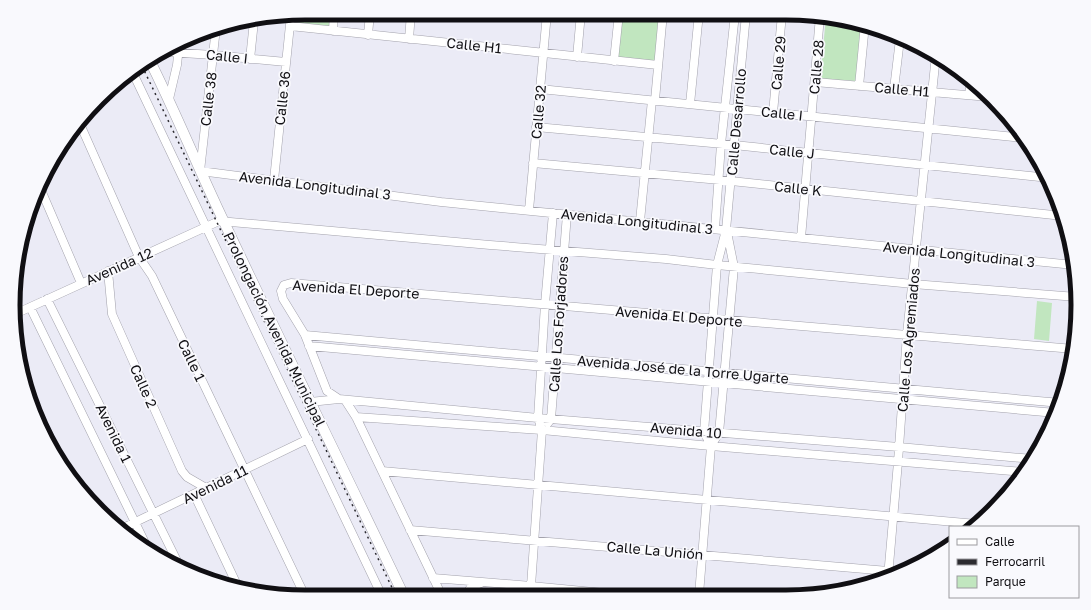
<svg xmlns="http://www.w3.org/2000/svg" width="1091" height="610" font-family="'Golos Text',sans-serif">
<style>
.green{fill:#c1e6bf}
.lines{fill:none;stroke-linecap:round;stroke-linejoin:round}
.minor-casing{stroke:#a3a2ac;stroke-width:9}
.major-casing{stroke:#a3a2ac;stroke-width:11}
.minor{stroke:#fff;stroke-width:8}
.major{stroke:#fff;stroke-width:10}
.rail{stroke:#2c2b30;stroke-width:1.5;stroke-dasharray:2 4;stroke-linecap:butt}
.labels{text-anchor:middle;dominant-baseline:central;stroke-width:3.5;stroke-linejoin:round;paint-order:stroke}
.street-label{font-size:14px;fill:#100f13;stroke:#f9f9fd}
.rim{fill:none;stroke:#100f13;stroke-width:5}
</style>
<rect width="100%" height="100%" fill="#ebebf6"/>
<path class="green" d="M305,13H330L329,26L295,23V15Z
M621,13H660L655,61L616,58Z
M826,17L861,23L856,81L820,79Z
M1037,301L1052,303L1049,341L1034,339Z"/>
<g class="lines">
<defs>
<path id="minor" d="M521,13L546,16
M290,26L658,65
M216,28L200,171L441,202L1074,265
M333,31L334,13
M368,35L370,13
M409,39L411,13
M167,52L213,55L286,62
M577,57L581,13
M250,59L254,21
M614,61L619,13
M132,71C214,246 299,421 382,596
M815,82L989,97
M859,86L865,24
M540,89L1024,138
M894,89L900,39
M969,95L971,80
M169,99L177,65L179,46
M655,100L663,13
M690,104L699,13
M773,113L782,14
M80,124L139,257L152,276L305,596
M536,127L734,145L1049,178
M533,163L731,181L1063,216
M274,180L291,15
M41,190L81,283
M529,210L547,13
M640,221L652,100
M715,229L721,144L735,14
M801,238L820,16
M108,271L112,314L182,471L187,477L206,488
M47,299L180,567
M30,307L148,549
M15,314L219,221L490,245L666,259L717,265L913,284L1077,297
M305,335L1061,403
M309,346L1056,413
M339,399L327,391L305,335L283,299L281,291L284,285L291,283L1074,349
M345,400L356,417L442,596
M310,402L339,399L538,418L899,447L1033,459
M356,417L542,430L711,446L1023,472
M548,423L551,419L567,214
M711,446L704,432L717,265L726,230L746,14
M382,471L977,524
M194,494L238,587
M123,528L308,439
M410,530L900,572
M888,577L898,462L907,334L936,55
M433,578L531,586L625,595
M531,586L542,430L538,418L545,304L553,213
M699,595L711,446L719,433L734,267L727,232
M465,596L471,587L481,583"/>
<path id="major" d="M150,61C174,109 194,158 217,207C278,337 342,466 404,596"/>
</defs>
<use href="#minor" class="minor-casing"/>
<use href="#major" class="major-casing"/>
<use href="#minor" class="minor"/>
<use href="#major" class="major"/>
<path class="rail" d="M142,66L396,596"/>
</g>
<g class="labels">
<g class="street-label">
<text transform="translate(474 45) rotate(6)">Calle H1</text>
<text transform="translate(227 56) rotate(6)">Calle I</text>
<text transform="translate(778 63) rotate(-85)">Calle 29</text>
<text transform="translate(816 67) rotate(-85)">Calle 28</text>
<text transform="translate(902 89) rotate(5)">Calle H1</text>
<text transform="translate(282 98) rotate(-84)">Calle 36</text>
<text transform="translate(208 99) rotate(-83)">Calle 38</text>
<text transform="translate(538 112) rotate(-85)">Calle 32</text>
<text transform="translate(782 113) rotate(6)">Calle I</text>
<text transform="translate(736 122) rotate(-85)">Calle Desarrollo</text>
<text transform="translate(792 151) rotate(6)">Calle J</text>
<text transform="translate(315 185) rotate(7)">Avenida Longitudinal 3</text>
<text transform="translate(798 188) rotate(6)">Calle K</text>
<text transform="translate(637 221) rotate(6)">Avenida Longitudinal 3</text>
<text transform="translate(959 254) rotate(6)">Avenida Longitudinal 3</text>
<text transform="translate(119 266) rotate(-24)">Avenida 12</text>
<text transform="translate(356 289) rotate(4)">Avenida El Deporte</text>
<text transform="translate(679 316) rotate(5)">Avenida El Deporte</text>
<text transform="translate(558 324) rotate(-86)">Calle Los Forjadores</text>
<text transform="translate(275 329) rotate(64)">Prolongación Avenida Municipal</text>
<text transform="translate(908 340) rotate(-85)">Calle Los Agremiados</text>
<text transform="translate(192 360) rotate(64)">Calle 1</text>
<text transform="translate(683 369) rotate(5)">Avenida José de la Torre Ugarte</text>
<text transform="translate(144 386) rotate(66)">Calle 2</text>
<text transform="translate(686 430) rotate(5)">Avenida 10</text>
<text transform="translate(114 433) rotate(64)">Avenida 1</text>
<text transform="translate(215 484) rotate(-26)">Avenida 11</text>
<text transform="translate(655 550) rotate(5)">Calle La Unión</text>
</g>
</g>
<path d="M0 0H1091V610H0ZM305 20H786A285 285 0 0 1 1071 305V305A285 285 0 0 1 786 590H305A285 285 0 0 1 20 305V305A285 285 0 0 1 305 20Z" fill="#f9f9fd" fill-rule="evenodd"/>
<path class="rim" d="M305 20H786A285 285 0 0 1 1071 305V305A285 285 0 0 1 786 590H305A285 285 0 0 1 20 305V305A285 285 0 0 1 305 20Z"/>
<rect x="949" y="526" width="130" height="72" fill="#f9f9fd" stroke="#9c9b9f"/>
<rect x="957" y="539" width="20" height="6" fill="#ffffff" stroke="#9c9b9f"/>
<text x="985" y="546" font-size="12" fill="#100f13">Calle</text>
<rect x="957" y="559" width="20" height="6" fill="#2c2b30" stroke="#9c9b9f"/>
<text x="985" y="566" font-size="12" fill="#100f13">Ferrocarril</text>
<rect x="957" y="576" width="20" height="12" fill="#c1e6bf" stroke="#9c9b9f"/>
<text x="985" y="586" font-size="12" fill="#100f13">Parque</text>
</svg>
